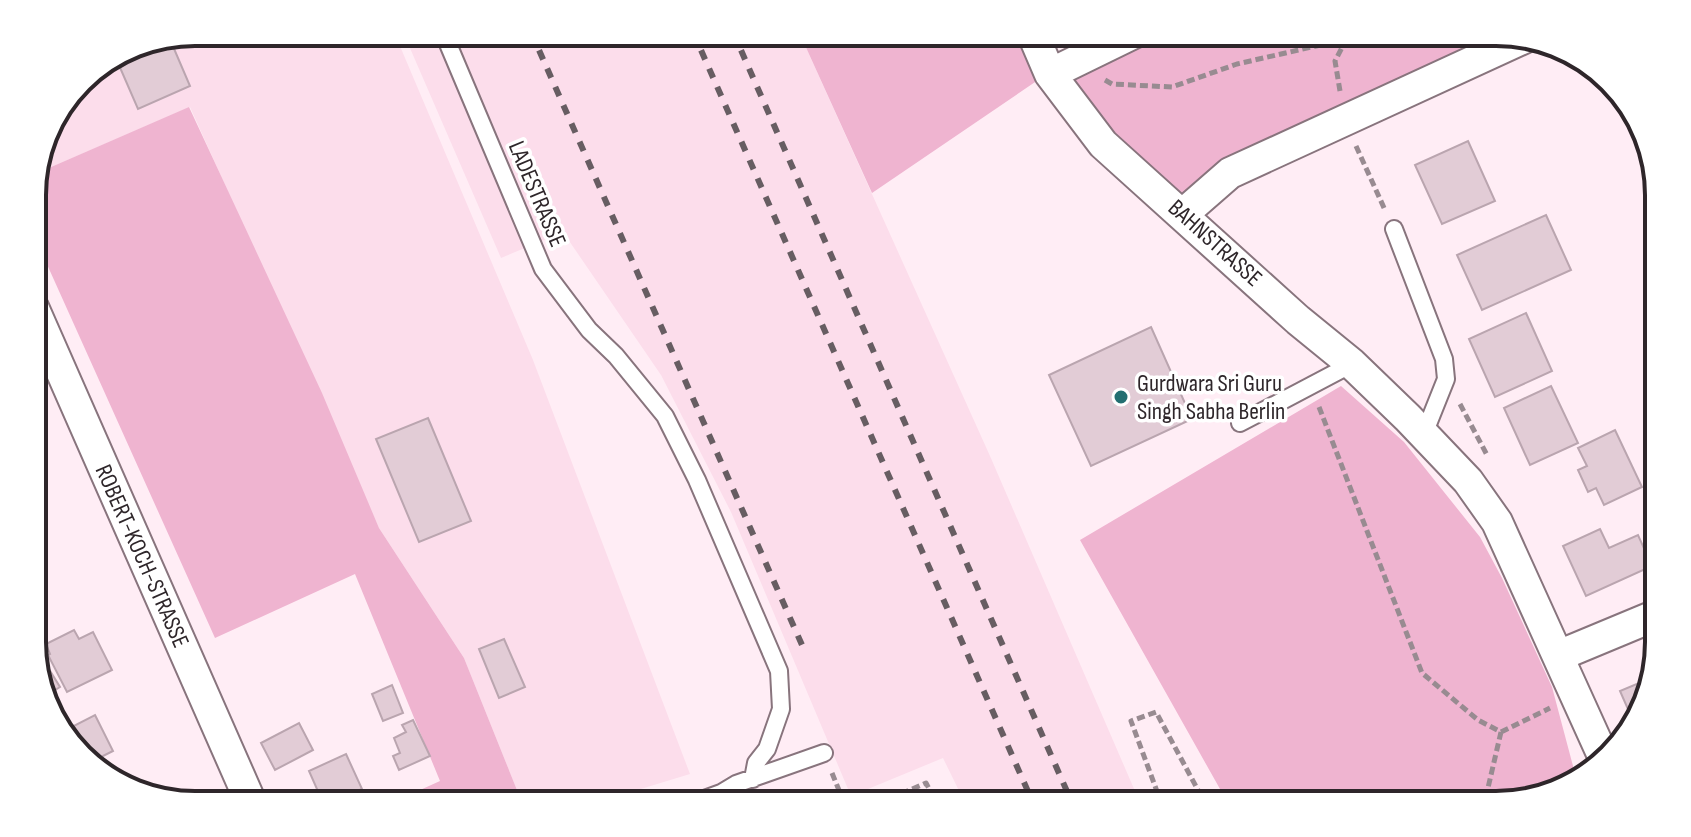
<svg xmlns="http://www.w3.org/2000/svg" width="1691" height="837" font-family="'Sofia Sans Condensed',sans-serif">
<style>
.built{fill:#fcddeb}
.green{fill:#efb4d0}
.building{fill:#e2ccd6;stroke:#baa5af;stroke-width:2}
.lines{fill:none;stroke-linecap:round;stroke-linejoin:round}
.lane-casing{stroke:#88747d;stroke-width:20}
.street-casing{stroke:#88747d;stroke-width:34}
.path{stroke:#988b91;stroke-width:5;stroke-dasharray:8 4;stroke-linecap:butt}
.lane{stroke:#fff;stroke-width:16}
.street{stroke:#fff;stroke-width:30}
.rail{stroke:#675d62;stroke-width:6;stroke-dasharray:10 10;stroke-linecap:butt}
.poi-dot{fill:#236e71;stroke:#fff;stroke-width:3}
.labels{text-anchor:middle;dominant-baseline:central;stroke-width:7;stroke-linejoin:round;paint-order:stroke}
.street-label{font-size:24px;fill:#2e262a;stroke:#fff}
.poi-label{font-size:24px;fill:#2e262a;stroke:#fff;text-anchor:start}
.rim{fill:none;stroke:#2e262a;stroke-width:4}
</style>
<rect width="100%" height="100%" fill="#ffedf5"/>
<path class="built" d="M195,32H394L533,360L690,774L608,799L523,805L464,658L379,528L190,107L35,174L49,122L87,73L133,44Z
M403,32H799L990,456L1141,805H966L943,758L851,796L731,512L661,375L563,232L501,258Z"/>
<path class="green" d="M799,32H1022L1041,78L872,193Z
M1136,32H1496L1524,38L1345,121L1183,214L1103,144L1080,88L1050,74Z
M189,107L322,393L379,528L464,658L523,805H387L440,781L355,574L215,638L32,231V184L35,174Z
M1341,386L1404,442L1480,537L1502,578L1552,687L1577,781L1506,805H1229L1080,540Z"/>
<path class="building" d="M169,37L190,86L138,109L115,56L133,44Z
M1468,141L1495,201L1442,224L1415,165Z
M1546,215L1571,270L1482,310L1457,255Z
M1526,313L1552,371L1495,397L1469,339Z
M1151,327L1192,419L1091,466L1049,375Z
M1551,386L1578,443L1530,465L1504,408Z
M428,418L471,521L419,542L376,439Z
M1615,430L1642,487L1604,505L1596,488L1588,492L1578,470L1587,466L1578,448Z
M1600,529L1609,548L1638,535L1652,566L1586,596L1563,546Z
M74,630L79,639L93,632L112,670L67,692L48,655L50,654L46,644Z
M504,639L525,687L499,698L479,649Z
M44,661L60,687L47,695L35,667Z
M1651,678L1642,714L1634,723L1620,691Z
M392,685L403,713L383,721L372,694Z
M95,715L113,751L91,762L65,741L62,732Z
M413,720L430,756L399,770L393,756L400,753L394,738L406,732L402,725Z
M299,723L313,750L275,770L261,743Z
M346,754L362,789L324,805L309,771Z"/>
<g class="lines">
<defs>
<path id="lane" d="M443,32L543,269L589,330L616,356L665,416L697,480L779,671L781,709L767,749L756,763L753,779
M1394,229L1444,359L1446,379L1424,434
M1240,423L1352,364
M688,805L721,793L736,784L824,753"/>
<path id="street" d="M1032,32L1050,74L1103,144L1298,320L1352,364L1408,418L1468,481L1497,522L1604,758
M1050,74L1136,32
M1183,214L1230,173L1524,38
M33,307L252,805
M1558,656L1659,614"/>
</defs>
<use href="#lane" class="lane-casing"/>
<use href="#street" class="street-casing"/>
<path class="path" d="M1105,80L1112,84L1172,87L1237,64L1347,39L1364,32
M1340,91L1335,61L1346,40
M1356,146L1385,210
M1460,404L1487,455
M1319,407L1422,673L1478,720L1501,732L1484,805
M1501,732L1550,708
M832,773L845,805
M905,805L901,794L926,783L938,805
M1162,805L1131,721L1156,712L1206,805"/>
<use href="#lane" class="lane"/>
<use href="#street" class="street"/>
<path class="rail" d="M531,32L802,645
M693,32L1034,805
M733,32L1073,805"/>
</g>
<circle class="poi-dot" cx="1121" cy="397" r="8"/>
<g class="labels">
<g class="street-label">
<text transform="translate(537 194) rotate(67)">LADESTRASSE</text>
<text transform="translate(1215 243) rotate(42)">BAHNSTRASSE</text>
<text transform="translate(142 556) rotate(66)">ROBERT-KOCH-STRASSE</text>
</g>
<g class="poi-label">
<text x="1137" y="383">Gurdwara Sri Guru<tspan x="1137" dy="28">Singh Sabha Berlin</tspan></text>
</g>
</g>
<path d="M0 0H1691V837H0ZM195 46H1496A149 149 0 0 1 1645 195V642A149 149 0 0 1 1496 791H195A149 149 0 0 1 46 642V195A149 149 0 0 1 195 46Z" fill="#fff" fill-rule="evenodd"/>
<path class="rim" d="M195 46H1496A149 149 0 0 1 1645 195V642A149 149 0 0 1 1496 791H195A149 149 0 0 1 46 642V195A149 149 0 0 1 195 46Z"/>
</svg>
